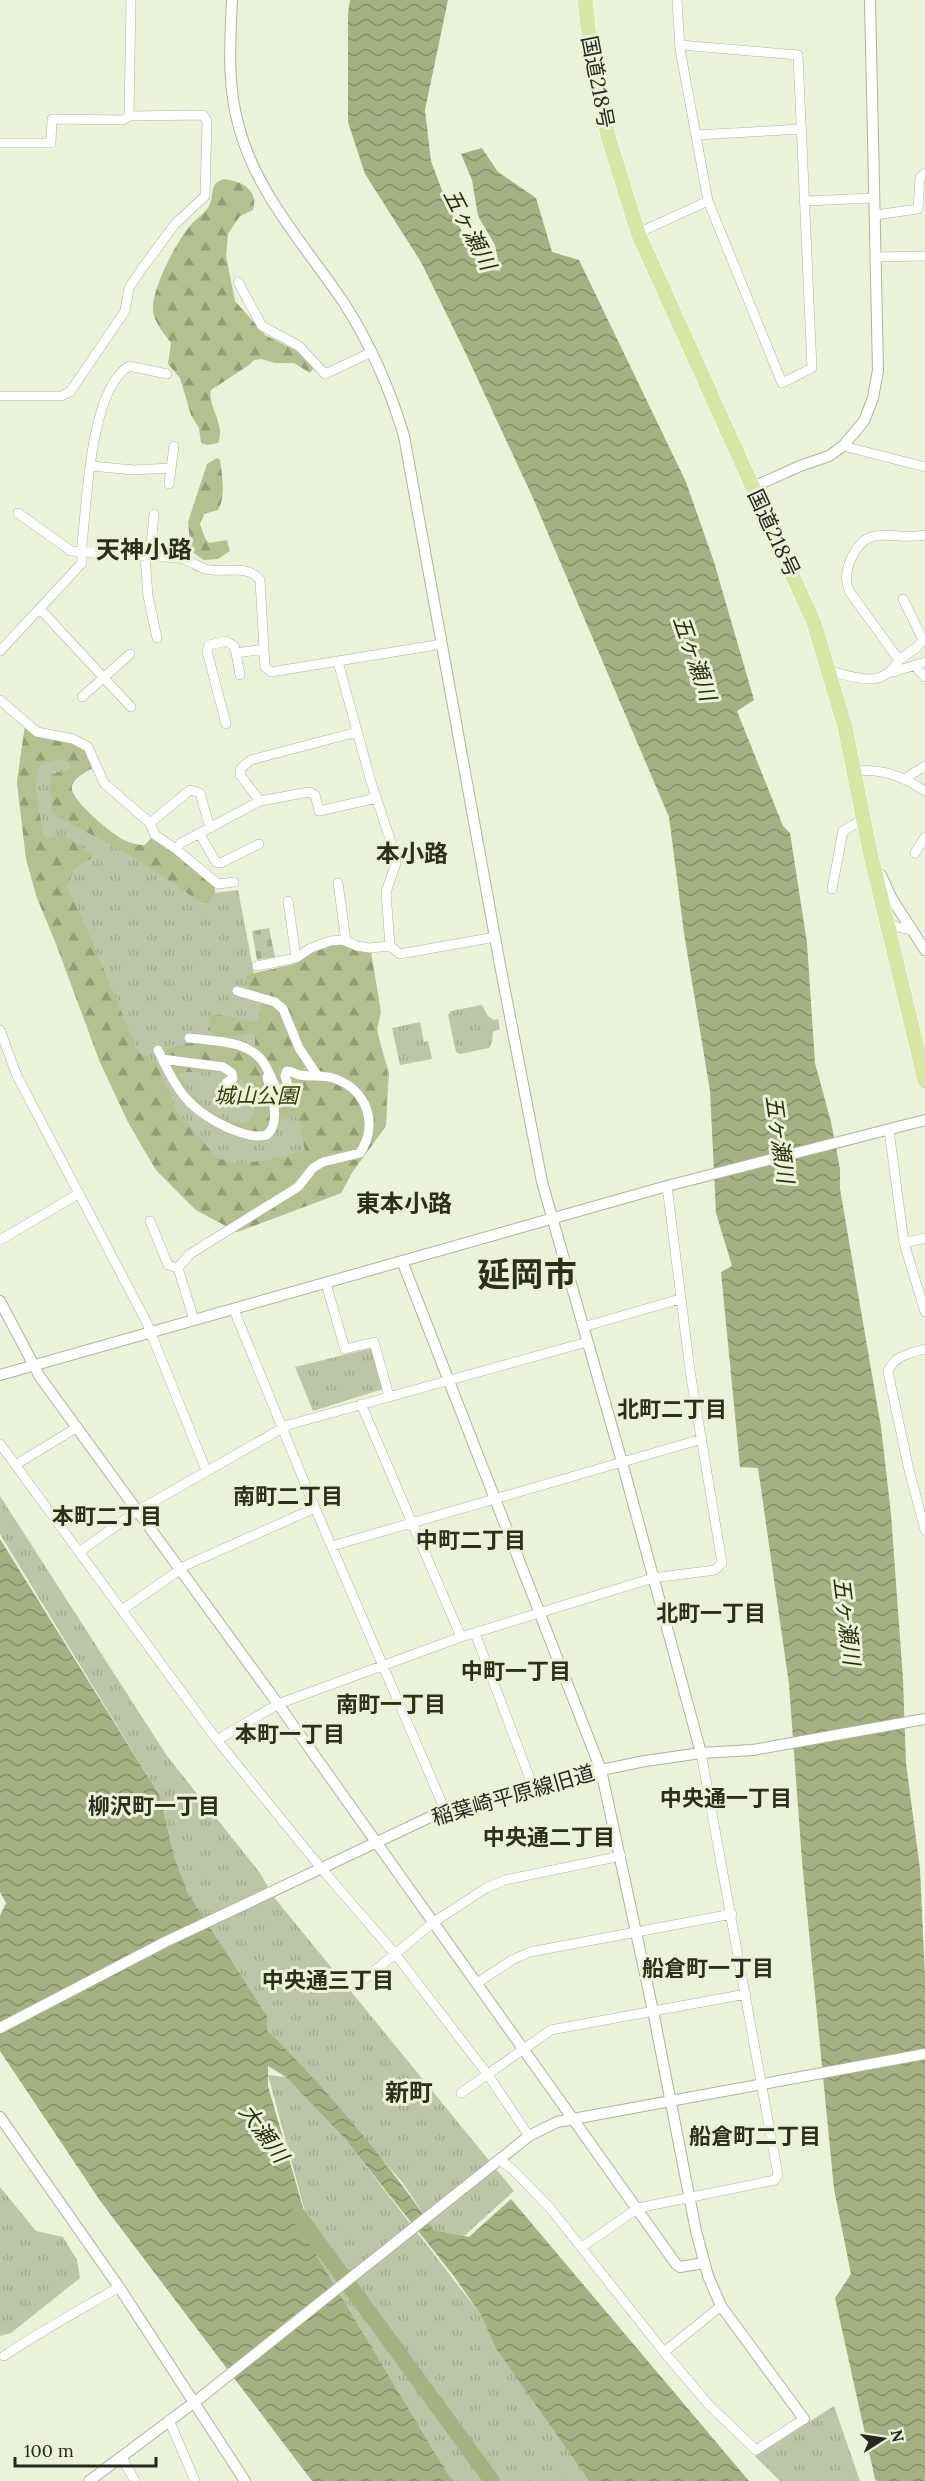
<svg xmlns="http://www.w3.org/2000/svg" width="925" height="2481" font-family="Lora,'Noto Sans JP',serif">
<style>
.grass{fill:url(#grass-tufts)}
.forest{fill:url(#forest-firs)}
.cemetery{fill:url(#cemetery-stones)}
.water{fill:url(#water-waves)}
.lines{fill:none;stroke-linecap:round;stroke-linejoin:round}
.river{stroke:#a4b182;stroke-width:16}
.minor-casing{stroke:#adb49d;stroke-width:10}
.tertiary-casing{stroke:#adb49d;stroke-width:12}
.trunk-casing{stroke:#fff;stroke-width:16}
.minor{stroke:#fff;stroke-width:9}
.tertiary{stroke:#fff;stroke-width:10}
.trunk{stroke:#d6e6a7;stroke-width:15}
.labels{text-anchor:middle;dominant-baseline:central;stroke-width:6;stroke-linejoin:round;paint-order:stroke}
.street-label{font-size:21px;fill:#26281f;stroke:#eaf2d9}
.park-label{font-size:21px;font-style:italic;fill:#313c03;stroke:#eaf2d9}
.water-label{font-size:22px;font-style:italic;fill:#29310c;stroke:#eaf2d9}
.neighbourhood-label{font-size:22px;font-weight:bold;fill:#2b301d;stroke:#eaf2d9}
.quarter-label{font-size:24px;font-weight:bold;fill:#2b301d;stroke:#eaf2d9}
.town-label{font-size:33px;font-weight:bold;fill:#2b301d;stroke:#eaf2d9}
</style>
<defs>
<pattern id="grass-tufts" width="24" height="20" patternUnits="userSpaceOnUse" patternTransform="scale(1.5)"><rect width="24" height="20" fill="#bcc5a7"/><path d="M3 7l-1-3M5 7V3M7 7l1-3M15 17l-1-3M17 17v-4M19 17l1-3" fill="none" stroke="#a1a98f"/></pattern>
<pattern id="forest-firs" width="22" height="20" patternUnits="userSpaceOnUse" patternTransform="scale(1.5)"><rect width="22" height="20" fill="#b3c191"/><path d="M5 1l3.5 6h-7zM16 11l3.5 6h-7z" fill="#919d76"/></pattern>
<pattern id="cemetery-stones" width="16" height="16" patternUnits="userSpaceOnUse" patternTransform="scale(1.5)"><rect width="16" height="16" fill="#bcc5a7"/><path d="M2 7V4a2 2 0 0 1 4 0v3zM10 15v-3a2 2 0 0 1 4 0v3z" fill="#a1a98f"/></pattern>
<pattern id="water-waves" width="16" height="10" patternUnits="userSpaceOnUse" patternTransform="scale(1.5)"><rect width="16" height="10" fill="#a4b182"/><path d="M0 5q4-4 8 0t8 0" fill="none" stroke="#85906a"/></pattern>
</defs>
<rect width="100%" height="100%" fill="#eaf2d9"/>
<path class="grass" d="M25,726L94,767C86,772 75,777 72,785C66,797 112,834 122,839C130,843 136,845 145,845L152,837L214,884L215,893L238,890L254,973L291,965L305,957L376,1030L389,1072L386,1126L353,1171L341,1193L237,1232L196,1210L156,1170L128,1122L100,1062L55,941L37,898L26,858L17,782Z
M482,1005L488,1016L494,1020L498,1019L500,1029L493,1032L492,1042L489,1048L460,1054L456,1052L448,1015L451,1011Z
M420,1022L424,1042L428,1041L432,1059L400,1065L392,1028Z
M372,1348L383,1389L313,1411L295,1367Z
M0,1496L167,1756L260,1873L273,1896L514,2191L464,2236L434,2230L403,2183L267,2030V2016L188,1893L174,1856L160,1796L0,1534Z
M268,2075L286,2077L344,2138L481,2315L496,2349L589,2481H455L447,2473L317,2256Z
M0,2187L36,2231L63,2237L77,2260L80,2278L11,2333L0,2336Z
M834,2406L860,2481H780L755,2456Z"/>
<path class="forest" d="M223,179C241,181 259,189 253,210L240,216L228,234L226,256L235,301L265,335L297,351L314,368L310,373L294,363H275L261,359L254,360L249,365L211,390C207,406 226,424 218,443L208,445L201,443L199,428L191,415L180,378L168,364L171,343C165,335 154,322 153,311C151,290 176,242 190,226C195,219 205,214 209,206C215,195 208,185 223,179Z
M217,458L220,460C222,475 226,497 218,510L204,514L200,524L205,538L209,543L227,540L230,551L218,559L204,560L191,551L188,522L207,464Z
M25,726L82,745L94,767C86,772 75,777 72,785C66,797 112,834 122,839C130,843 136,845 145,845L152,837L214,884L215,892L209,903H202L130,855L56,816L52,811L50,775L70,769V764L61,759L40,765L35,786L43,835L48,839C68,829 73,843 91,853L92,858L74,869L67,887L90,936L138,1052L156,1062L177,1111L217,1158L234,1163L263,1161L305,1151L298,1116L278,1121L269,1078L288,1100V1074C303,1077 320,1078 334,1083C362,1093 372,1122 358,1148L325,1156L310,1165L293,1184L226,1226L196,1210L156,1170L128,1122L100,1062L55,941L37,898L26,858L17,782Z
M339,943L371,952L381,1012L377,1029L387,1072L386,1126L353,1171L341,1193L237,1232L298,1191L321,1167L359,1159L364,1155L372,1137L374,1120L372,1103L349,1079L318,1070L308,1056L285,1007L248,990L245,977L247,975L291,965L322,945Z
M262,1002L274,1007L280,1012L305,1068L300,1072L285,1069L288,1089L285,1096L255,1049V1035L251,1033L218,1039L208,1030L211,1013L255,1022L258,1019Z
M195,1042L242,1049L259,1062L273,1112L269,1130L258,1135L224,1123L190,1101L166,1063L220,1068L222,1072H182L179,1075C188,1094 235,1141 254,1115C255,1087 246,1090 233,1070L168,1060L163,1055L169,1048Z"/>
<path class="cemetery" d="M269,928L275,957L257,960L252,931Z"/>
<path class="water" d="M350,0H448L425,110L431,161L449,209L484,269L500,271L495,245L478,216L472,180L461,154L482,148L498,172L536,198L552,252L579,260L686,482L714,562L754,700L737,711L783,826L790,833L807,943L815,1063L831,1122L840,1169V1189L881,1427L891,1514L903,1679L906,1763L920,1869L925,1977V2481H877L875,2479L835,2298L851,2274L834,2189L802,1861L789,1684L758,1468L740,1467L721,1272L732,1266L716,1213L710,1091L684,933L669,817L532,496L466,354L421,262L365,174L348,122V13Z
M0,1539L160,1796L174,1856L188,1893L267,2016V2030C328,2091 386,2159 434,2230L469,2237L511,2199L749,2481H589L496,2349L481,2315L453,2275L344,2138L286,2077L268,2066V2086L317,2256L447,2473L455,2481H312L101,2202L0,2051V1916L6,1903L0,1892Z"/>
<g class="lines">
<path class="river" d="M298,2215L492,2481"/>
<defs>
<path id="minor" d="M677,0L680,49L708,201L782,383L812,368L798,55L680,45
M129,116L131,0
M696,135L802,129
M0,143H51L52,119L123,120L129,116L203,115L207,121L205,196L175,224L141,270L129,288L125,311L70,392L61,396H0
M805,201L874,198
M875,215L918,209L920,178L925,173
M638,233L708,201
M876,257L925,256
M238,282L262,326L299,346L325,374L372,352
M843,446L925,467
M92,466L133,470L171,468
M169,484L174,446
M18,513L71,551L179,558C189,560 196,566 206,569C223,574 247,563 260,580L265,667L271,672L442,644
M145,557L148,596L157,638
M150,557L154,514
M903,599L923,640
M40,609L131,707
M0,651L82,563V544C87,501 90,390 129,366L167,374
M236,653L240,675
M899,660L917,647L925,638
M338,662L371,782L394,851L396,863L386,892L390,946L400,954L495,937
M915,666L925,677
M829,671C856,677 882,690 899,660L849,591C845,579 846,571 851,559C868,520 894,542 925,535
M893,672L925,662
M82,697L130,654
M0,700L37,732L73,739L88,747L104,783L150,823L155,835L176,849L181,843L260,801L309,792L315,795L319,811L377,798
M226,724L207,651L209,645L226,641L234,646L236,653L264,649
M855,771C882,768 902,776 925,791
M904,779L925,766
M260,801L240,775L241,768L251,760L357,732
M150,823L190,790L200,793L210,828
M199,833L216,862L221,863L259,844
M176,849L218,884L234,882
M915,853L925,837
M338,883L346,941
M832,889L843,831L864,819
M288,901L296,958
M888,925L912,930
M257,966L296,958L311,948L330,941L343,940L357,946L369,948L390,946
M237,991L275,1002L283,1009L299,1048L317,1075
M0,1030L17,1076L146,1321L206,1470
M189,1038C215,1041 251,1040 265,1065C272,1076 274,1089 283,1097L291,1095L285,1076L287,1071C292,1071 295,1074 300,1075C311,1077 322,1075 333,1078C367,1089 379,1124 360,1153L323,1162L313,1168L298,1187L190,1254L178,1268L194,1320
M158,1050C176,1090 189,1111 231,1129C244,1134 253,1138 267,1135C282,1121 271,1095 267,1077
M162,1059L223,1067L232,1073L233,1078L226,1083
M889,1130L904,1243L925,1312
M150,1221L168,1265L178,1268
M0,1240L78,1194
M904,1243L925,1238
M326,1284L345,1349L374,1342L389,1396
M234,1310L315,1508L445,1810
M583,1327L680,1299
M925,1349C909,1354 894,1355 888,1372L909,1470L925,1530
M361,1404L461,1637
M0,1444L217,1740L321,1868L396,1955L488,2075L529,2136
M15,1465L76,1428
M332,1546L702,1439
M79,1552L137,1511L288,1425L587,1342
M180,1568L315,1508
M122,1610L181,1569
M475,1633L533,1787
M217,1740L278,1704L461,1637L653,1578L715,1570L722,1563L690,1371L667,1186
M362,1981L434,1922L486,1888L505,1880L621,1856
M477,1983L512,1960L530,1952L732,1914
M461,2093L551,2030L746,1994
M500,2160L511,2168L550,2208L664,2352L709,2405L756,2450L804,2419
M582,2247L638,2208L775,2180L778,2175L701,1753
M664,2352L721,2306
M4,2356C41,2331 80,2310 119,2287
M169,2420L195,2481
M122,2458L135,2481"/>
<path id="tertiary" d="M232,0C230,43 227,86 239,127C256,193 307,248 344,303C371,345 390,389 404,436L500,965L542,1182L622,1462L701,1753
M753,487L800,466L829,456L843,446L864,421L873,398L878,370L870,0
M881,875L892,899L925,950
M402,1261L601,1770L653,2011L696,2231L708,2276L721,2306L804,2419
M0,1301L40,1377L278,1704L676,2264L680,2267L704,2263
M0,1375L667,1186L925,1120
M0,2028L165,1942L445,1810L601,1770L645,1761L701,1753L753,1750L925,1719
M0,2117L119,2287L245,2481
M89,2481L200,2398L529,2136L557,2122L925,2054"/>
<path id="trunk" d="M585,0L588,27L608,136L638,233L814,623L845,727L870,852L925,1081"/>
</defs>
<use href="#minor" class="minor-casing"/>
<use href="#tertiary" class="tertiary-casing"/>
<use href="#trunk" class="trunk-casing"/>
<use href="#minor" class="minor"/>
<use href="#tertiary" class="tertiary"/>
<use href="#trunk" class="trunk"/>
</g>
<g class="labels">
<g class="street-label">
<text transform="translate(598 82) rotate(79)">国道218号</text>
<text transform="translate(774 533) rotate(65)">国道218号</text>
<text transform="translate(513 1795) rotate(-16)">稲葉崎平原線旧道</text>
</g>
<g class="park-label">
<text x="256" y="1095">城山公園</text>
</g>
<g class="water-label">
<text transform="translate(470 229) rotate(63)">五ヶ瀬川</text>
<text transform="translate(695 658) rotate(71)">五ヶ瀬川</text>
<text transform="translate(780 1139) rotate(82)">五ヶ瀬川</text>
<text transform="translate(847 1621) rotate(83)">五ヶ瀬川</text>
<text transform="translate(264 2133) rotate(54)">大瀬川</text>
</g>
<g class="neighbourhood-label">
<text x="672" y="1409">北町二丁目</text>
<text x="288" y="1496">南町二丁目</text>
<text x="107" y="1516">本町二丁目</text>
<text x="471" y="1540">中町二丁目</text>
<text x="711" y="1613">北町一丁目</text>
<text x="516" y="1671">中町一丁目</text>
<text x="391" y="1704">南町一丁目</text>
<text x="290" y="1734">本町一丁目</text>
<text x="726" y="1798">中央通一丁目</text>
<text x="154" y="1806">柳沢町一丁目</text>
<text x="549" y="1837">中央通二丁目</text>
<text x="708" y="1968">船倉町一丁目</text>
<text x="328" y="1980">中央通三丁目</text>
<text x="755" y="2136">船倉町二丁目</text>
</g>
<g class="quarter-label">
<text x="144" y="549">天神小路</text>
<text x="412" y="853">本小路</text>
<text x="404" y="1203">東本小路</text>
<text x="409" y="2092">新町</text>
</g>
<g class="town-label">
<text x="527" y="1274">延岡市</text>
</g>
</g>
<g transform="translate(883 2439) rotate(78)" stroke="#eaf2d9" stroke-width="4.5" paint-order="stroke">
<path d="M0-4.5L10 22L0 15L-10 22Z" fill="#26281f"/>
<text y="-9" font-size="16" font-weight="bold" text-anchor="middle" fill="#26281f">N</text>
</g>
<path d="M15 2457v9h141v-9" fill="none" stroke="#26281f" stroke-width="3"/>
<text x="24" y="2457" font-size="18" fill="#26281f" stroke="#eaf2d9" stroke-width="4.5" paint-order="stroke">100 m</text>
</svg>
